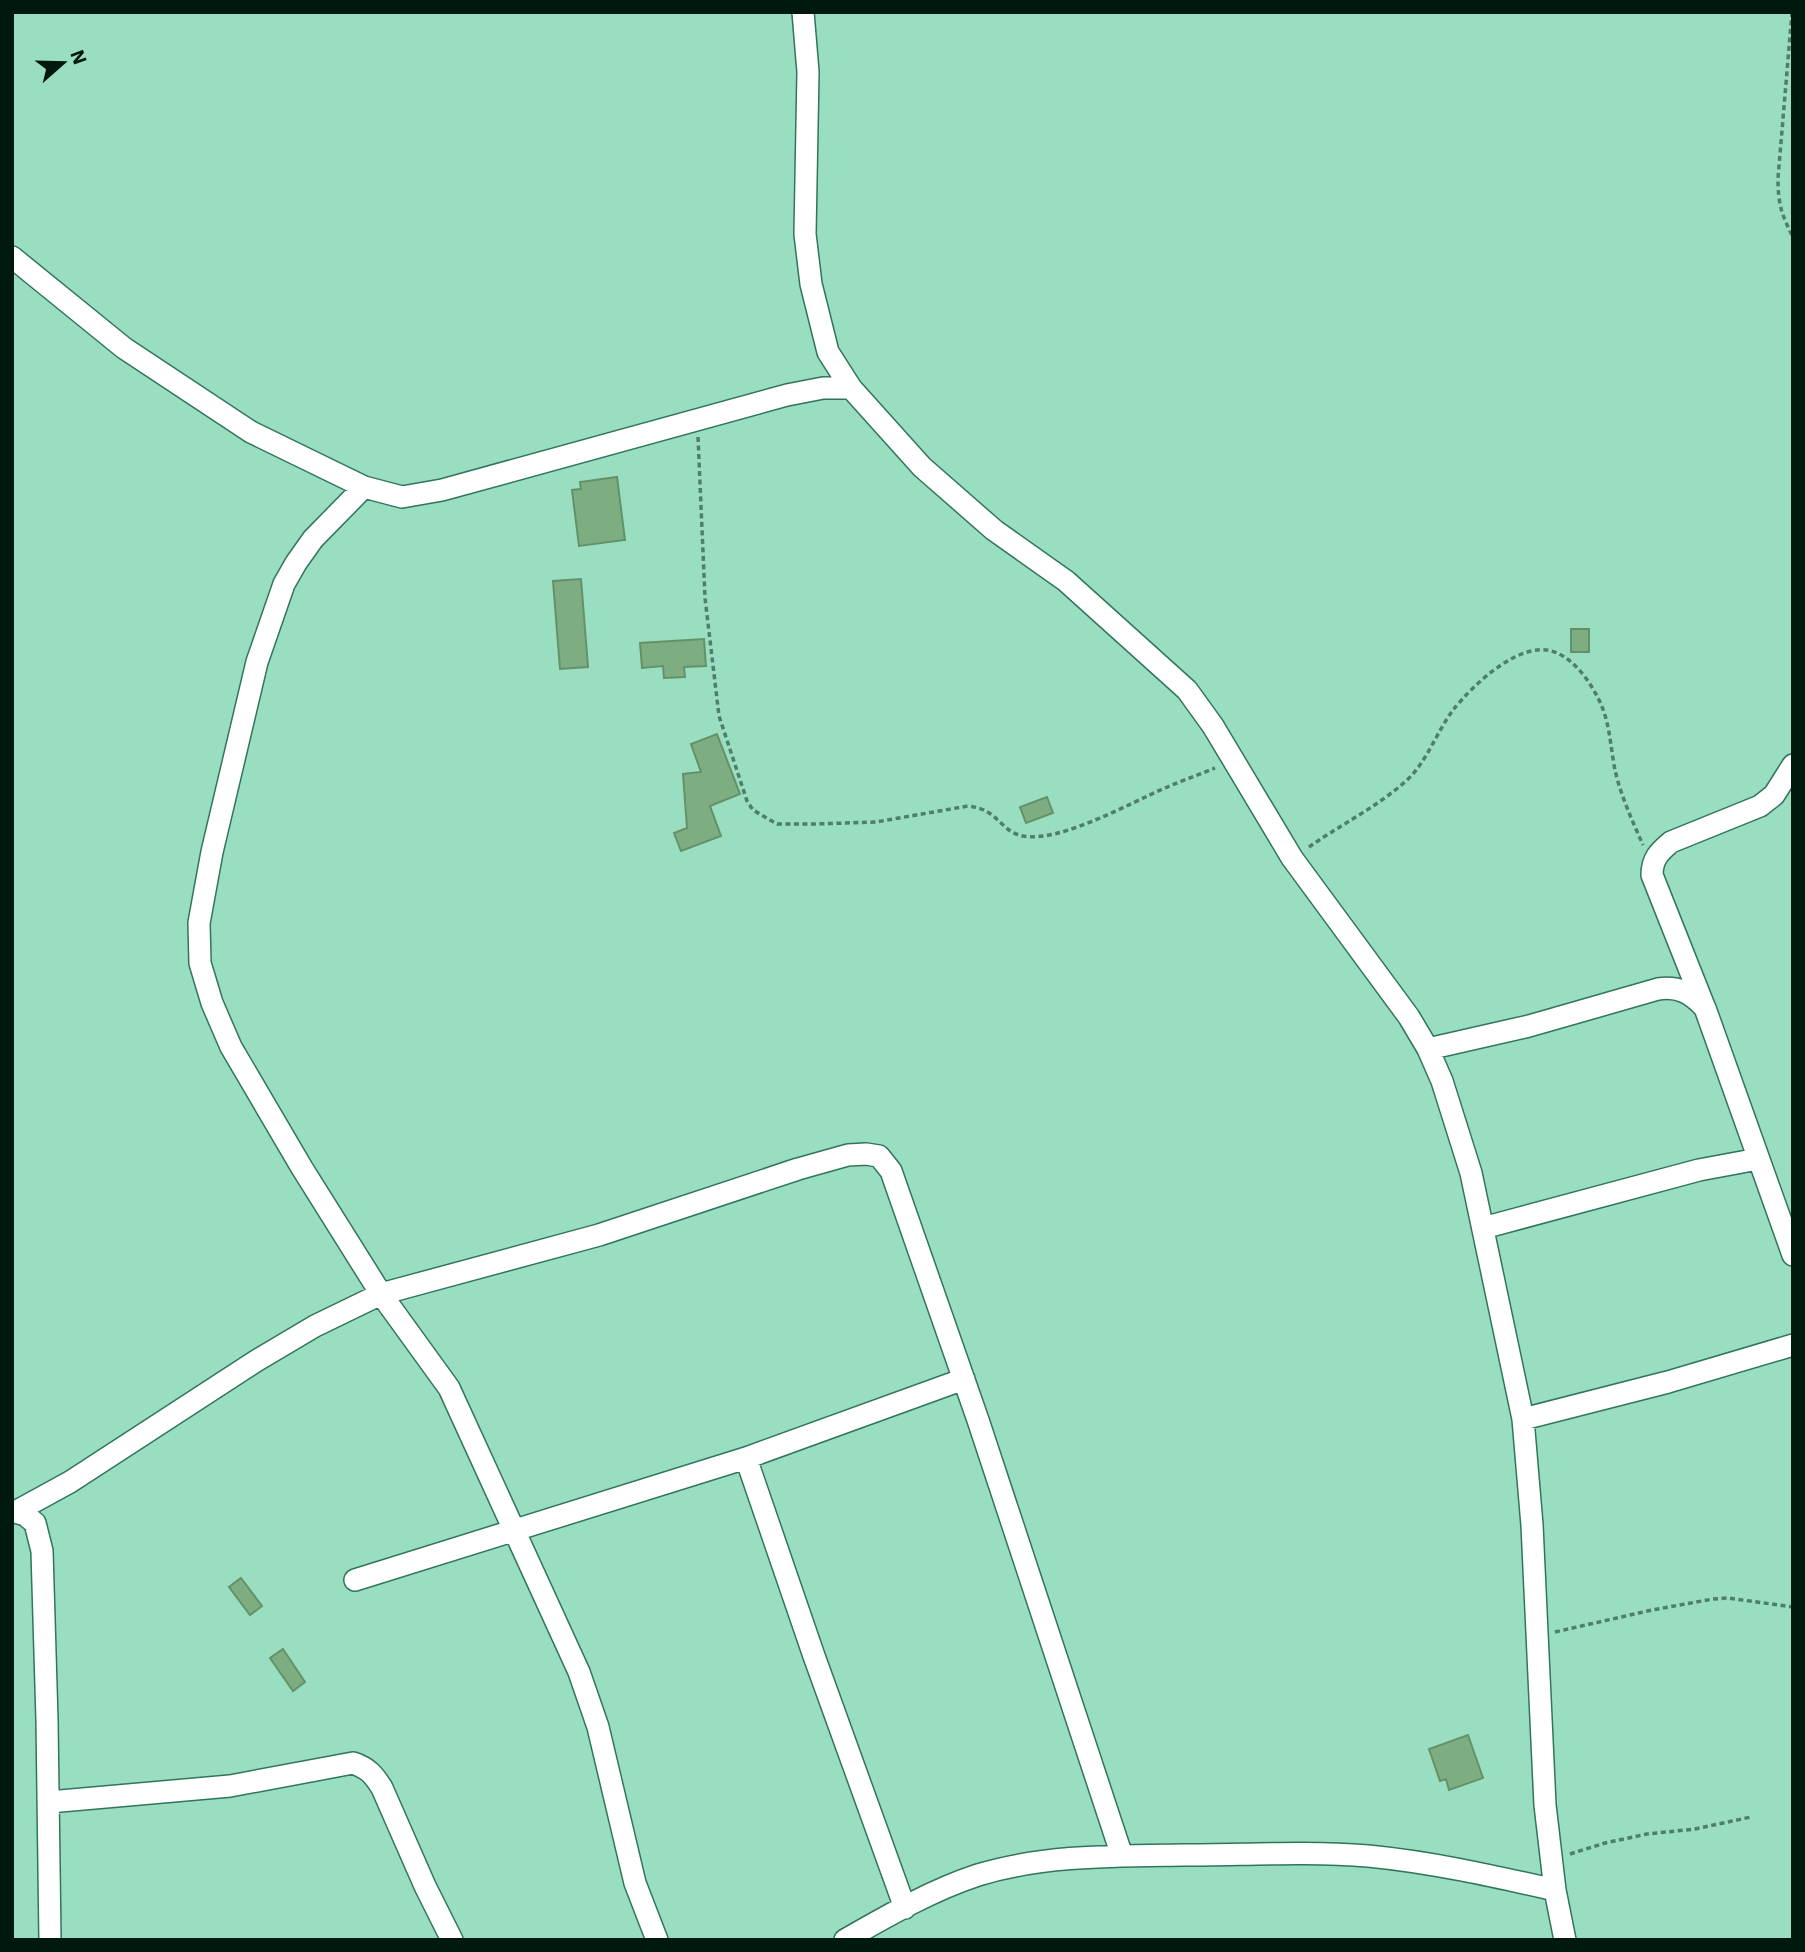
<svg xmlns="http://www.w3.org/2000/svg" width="1805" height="1952" font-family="'IBM Plex Sans',sans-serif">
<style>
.building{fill:#7fad82;stroke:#649268;stroke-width:2}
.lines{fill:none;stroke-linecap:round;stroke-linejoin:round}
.minor-casing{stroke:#30755c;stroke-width:24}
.path{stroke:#4f7e6b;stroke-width:3.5;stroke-dasharray:5 3.5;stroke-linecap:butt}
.minor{stroke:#fff;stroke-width:21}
</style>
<rect width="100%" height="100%" fill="#99dec1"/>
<path class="building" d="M617,477L625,540L579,546L572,490L581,489L580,482Z
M581,579L588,667L560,669L553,581Z
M1571,629H1589V652H1571Z
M704,639L706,666L684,667L685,677L664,678L663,666L642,668L640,643Z
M717,734L740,794L710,806L721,836L681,851L674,833L687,828L683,774L701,772L691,744Z
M1047,797L1053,813L1026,823L1020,807Z
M241,1578L262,1606L250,1615L229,1587Z
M283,1649L305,1682L293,1691L270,1658Z
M1468,1735L1483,1778L1449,1790L1446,1779L1440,1781L1429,1749Z"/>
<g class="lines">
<defs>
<path id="minor" d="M803,12L808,72L805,234L811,284L828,352L851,388L922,467L994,530L1066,581L1187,690L1213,726L1292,858L1409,1017L1428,1049L1442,1081L1471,1173L1523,1419L1532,1525L1545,1805L1555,1890L1565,1940
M12,257L124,348L251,432L364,487L402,497L442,490L787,395L823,388H851
M364,487L313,539L296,563L284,584L257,662L212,852L199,923L200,963L212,1003L231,1047L302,1168L381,1294L449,1388L579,1672L598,1727L635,1883L657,1940
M1704,1006L1652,875C1652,859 1659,852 1671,842L1760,806L1774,795L1793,765
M1428,1049L1529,1026L1658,989C1679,986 1691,993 1705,1008L1793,1255
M1483,1228L1699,1170L1758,1159
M1523,1419L1668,1382L1793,1345
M746,1458L814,1656L905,1908
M12,1511L25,1515L35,1523L42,1551L47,1720L50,1940
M17,1511L70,1482L256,1361L315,1326L381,1294L599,1235L798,1169L848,1155L866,1154L879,1156L891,1171L978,1420L1122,1856
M355,1580L746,1458L964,1379
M49,1802L230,1786L353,1763C368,1768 374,1775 382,1788L425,1886L452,1940
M845,1940C887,1916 932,1890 978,1875C1043,1855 1115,1856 1183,1855C1244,1855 1307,1851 1368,1856C1431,1862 1493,1876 1555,1890"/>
</defs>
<use href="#minor" class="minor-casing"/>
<path class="path" d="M1792,12L1778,178C1778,203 1781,214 1793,237
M698,437L705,598L719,716L747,801L753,810L777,824H815L876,822L968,806C999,809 1000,832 1023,836C1060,843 1130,803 1165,788C1181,781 1198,775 1215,768
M1309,847C1340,825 1377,807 1406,781C1427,762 1436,733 1453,710C1473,685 1524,635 1559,654C1576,662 1590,682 1598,698C1609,719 1610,741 1614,765C1619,792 1632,820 1643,845
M1555,1632L1652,1610L1713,1599L1728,1598L1793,1607
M1570,1854L1605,1843L1647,1834L1695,1829L1751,1817"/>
<use href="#minor" class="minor"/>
</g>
<rect width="1805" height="1952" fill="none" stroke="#00190f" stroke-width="28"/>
<g transform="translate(63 63) rotate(70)" stroke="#99dec1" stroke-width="5" paint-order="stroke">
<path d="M0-5L12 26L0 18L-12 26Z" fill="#00190f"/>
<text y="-10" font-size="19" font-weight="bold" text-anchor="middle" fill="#00190f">N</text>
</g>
</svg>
